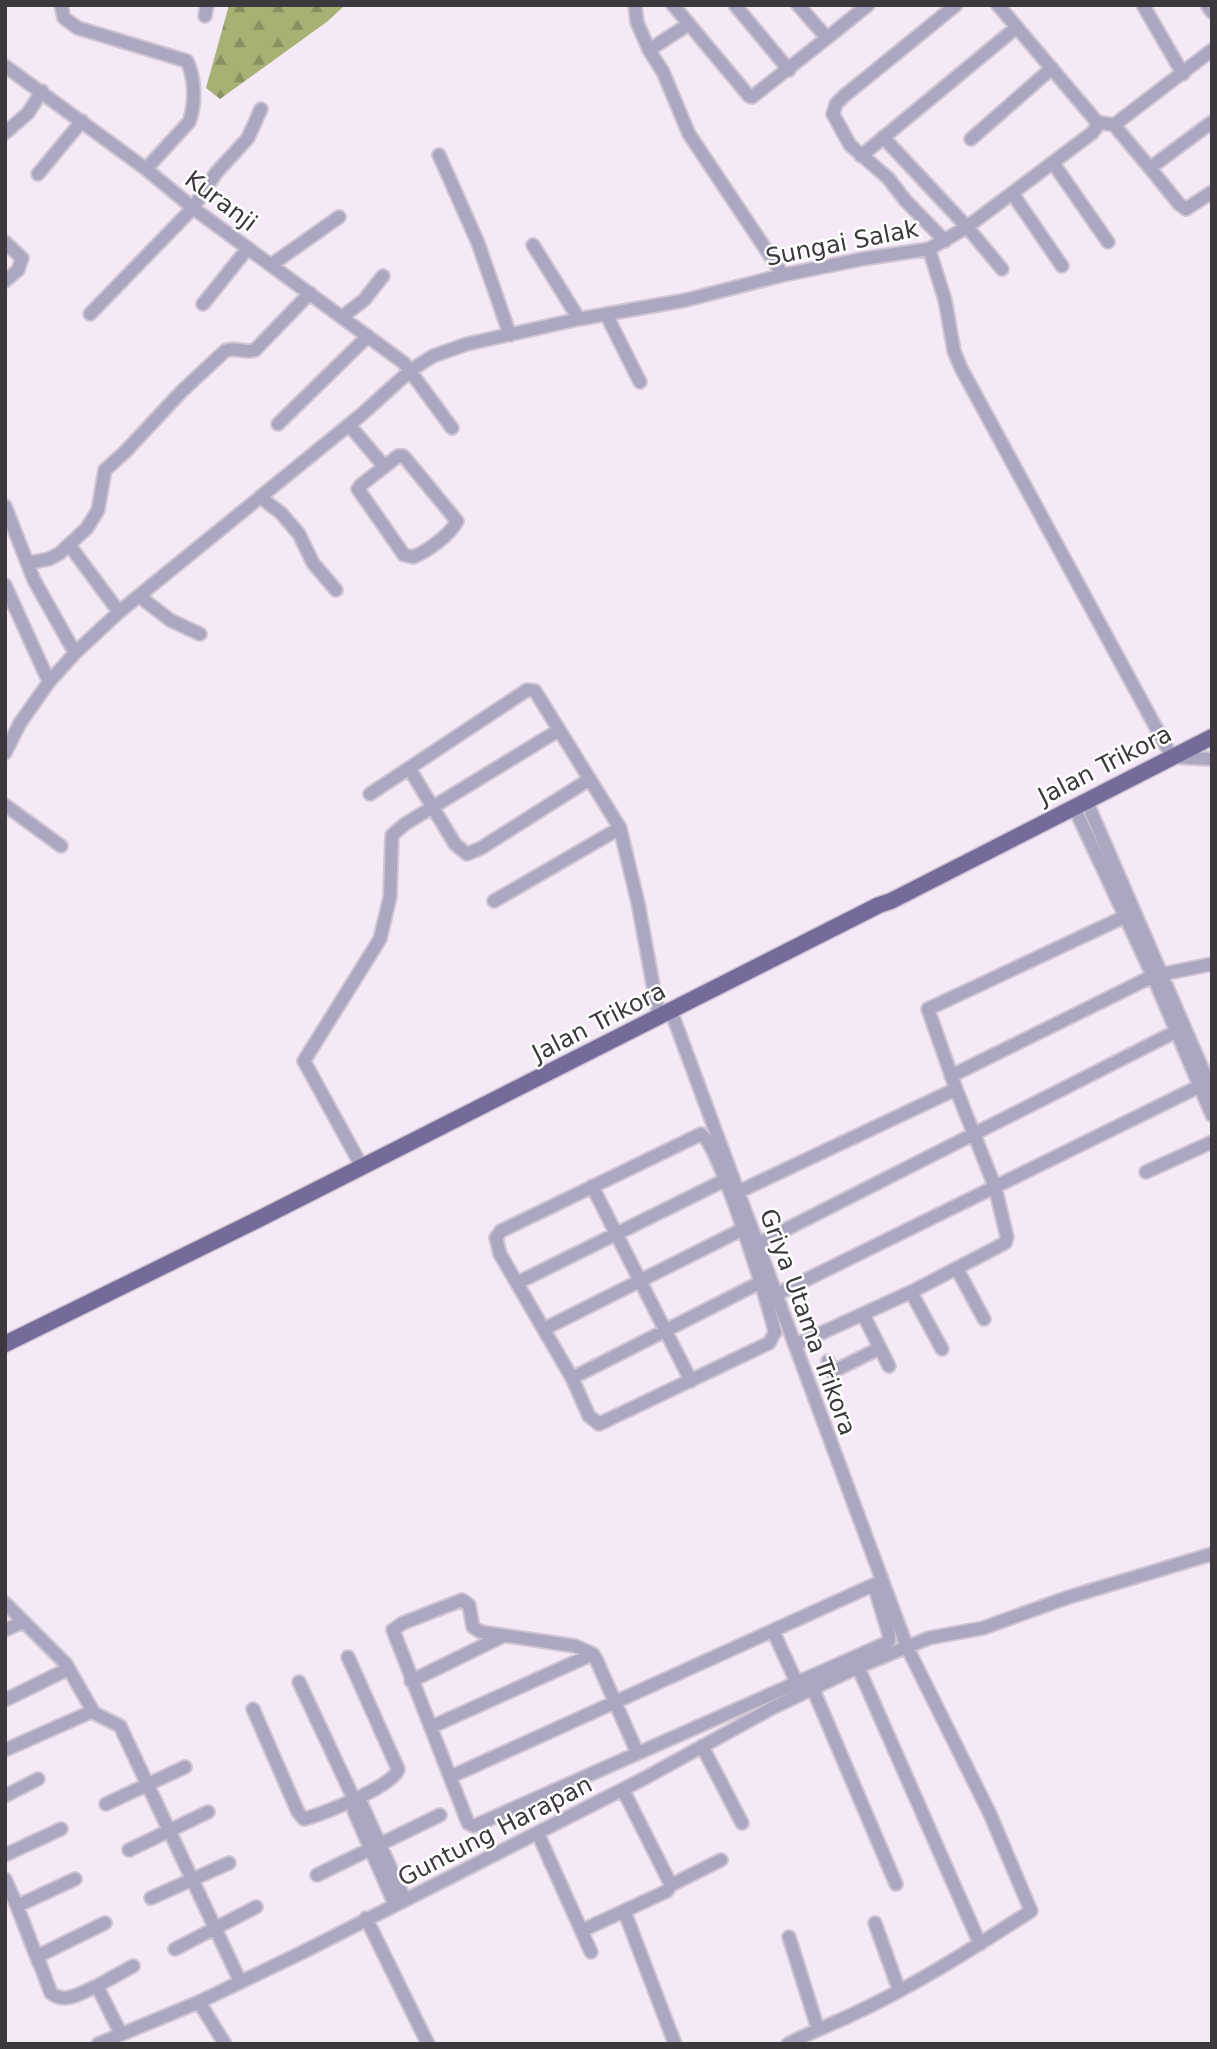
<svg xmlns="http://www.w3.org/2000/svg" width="1217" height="2049" font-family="'DejaVu Sans',sans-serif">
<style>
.forest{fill:url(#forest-firs)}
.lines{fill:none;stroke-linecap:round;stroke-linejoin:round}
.minor-casing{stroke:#d0c6d3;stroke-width:16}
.major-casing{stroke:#d0c6d3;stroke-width:19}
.minor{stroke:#aba7c1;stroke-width:12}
.major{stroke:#756b9a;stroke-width:16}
.labels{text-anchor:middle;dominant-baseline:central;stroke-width:5;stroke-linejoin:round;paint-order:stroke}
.street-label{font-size:24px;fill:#3c383e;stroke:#fff}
</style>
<defs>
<pattern id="forest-firs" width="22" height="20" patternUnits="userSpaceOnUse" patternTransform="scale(1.75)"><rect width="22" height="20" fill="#a6b173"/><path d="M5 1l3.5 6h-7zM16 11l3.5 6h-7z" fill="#889160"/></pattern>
</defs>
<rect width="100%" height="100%" fill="#f5e9f8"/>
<path class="forest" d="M229,5H345L328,21L220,99L206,88Z"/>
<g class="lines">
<defs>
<path id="minor" d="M61,5L64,18L78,28L187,61C195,78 196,103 189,122L146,169
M635,5L637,22L649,50L663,72L689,134L783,275
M673,5L689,24
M735,5L789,70
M798,5L827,38L868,5
M1143,5L1183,74
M1207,5L1212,12
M205,16L207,5
M649,50L689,24L749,96L752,97L827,38
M5,66L146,169L193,208L404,363L452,428
M1097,122L1114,125L1150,168L1212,122
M1114,125L1212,50
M5,133L28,113L42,91
M883,137L967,227L1002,269
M971,139L1052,68
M439,155L478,243L510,335
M861,156L1017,27
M1053,163L1108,242
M1150,168L1179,204L1186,209L1212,192
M38,174L82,121
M1012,193L1062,266
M945,241L905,200L888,178L850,145L833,114L836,104L844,96L956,5
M5,242L22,258L18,270L5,281
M533,245L579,319
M929,249L945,300L954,351L961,368L1172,757L1212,759
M271,265L339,217
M203,304L248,248
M90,314L193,208L216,173L248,138L261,109
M606,314L640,382
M342,317L364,300L383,276
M278,424L368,336
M349,425L384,466
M398,456H403L406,459L457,521C450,535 428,551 413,557L404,555L358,489L361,485Z
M260,497L281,513L299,534L313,563L336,590
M5,506L34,580L75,653
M73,550L119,612
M28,563L49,559L60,553L87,528L98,510L105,470L125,452L182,391L225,351C235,346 245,354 255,350L310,293
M5,585L49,682
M139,596L170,620L200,634
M5,753L20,723L49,682L75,653L119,612L361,415L411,370L433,356L467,344L579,319L686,300L783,275L862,259L929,249L967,227L1092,133L1096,128L1097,122L998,5
M409,768L455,844L467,854L481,848L590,779
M370,794L527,690L535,691L620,828L638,903L659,1017
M1086,800L1212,1091
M5,805L61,846
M1074,807L1153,976L1212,1115
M494,901L620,828
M671,1011L907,1647L990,1814L1031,1911C972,1949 911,1988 847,2017C827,2026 807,2034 788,2044
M951,1076L1153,976L1212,964
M701,1134C720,1146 767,1301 775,1332L769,1343L599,1424L589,1416L572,1378L500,1254L496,1238L501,1231Z
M362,1167L304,1061L380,939L390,897L392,835L405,824L559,730
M1146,1172L1212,1142
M592,1186L691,1381
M738,1192L956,1089
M757,1244L1177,1031
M957,1269L984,1319
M517,1283L725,1180
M911,1292L942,1349
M777,1294L1200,1086
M863,1314L889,1366
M544,1329L747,1227
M795,1345L911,1292L1005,1243L1007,1237L995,1187L956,1089L928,1009L1124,917
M828,1361L832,1372L880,1348
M572,1378L761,1282
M5,1603L66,1664L94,1713L120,1726L240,1981
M5,1630L23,1622
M773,1631L796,1681
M858,1667L980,1944
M411,1681L503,1636
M299,1682L352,1795L362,1805L405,1900
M813,1689L896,1884
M5,1700L68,1669
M253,1709L298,1812L304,1819C322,1814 395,1786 398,1769L348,1657
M431,1727L593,1654
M702,1746L742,1823
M5,1750L93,1711
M637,1752L596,1659L593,1654L575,1646L481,1632L473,1627L469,1605L462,1600L403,1623L393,1630L468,1823L474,1826L884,1644L889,1641V1635L874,1585
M450,1777L882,1581
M623,1790L671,1885
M352,1795L354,1811L395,1905
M5,1796L38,1779
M106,1804L185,1767
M538,1834L591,1952
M129,1850L208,1812
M5,1855L61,1829
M317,1875L440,1815
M5,1879L17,1906
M151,1898L229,1863
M625,1913L675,2044
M366,1918L428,2044
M875,1923L899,1990
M583,1930L667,1891L671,1885L721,1860
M789,1937L818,2029
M175,1949L256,1907
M39,1963L17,1906L75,1879
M97,1986C82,1992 65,2005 51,1993L38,1959L40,1955L105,1923
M199,2002L225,2044
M121,2034L97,1986L133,1966
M98,2044L199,2002L305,1951L643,1779L774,1707L858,1667L929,1638L983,1628L1069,1597L1212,1554"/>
<path id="major" d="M5,1344L259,1219L879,905L891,901L1212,737"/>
</defs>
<use href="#minor" class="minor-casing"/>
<use href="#major" class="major-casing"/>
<use href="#minor" class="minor"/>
<use href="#major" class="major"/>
</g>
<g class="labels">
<g class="street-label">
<text transform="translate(221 201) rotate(37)">Kuranji</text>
<text transform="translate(842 243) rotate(-11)">Sungai Salak</text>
<text transform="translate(1105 765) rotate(-27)">Jalan Trikora</text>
<text transform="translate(599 1022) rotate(-27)">Jalan Trikora</text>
<text transform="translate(808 1322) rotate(70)">Griya Utama Trikora</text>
<text transform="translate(495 1831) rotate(-27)">Guntung Harapan</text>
</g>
</g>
<rect width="1217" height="2049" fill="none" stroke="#3c383e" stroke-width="14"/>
</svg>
